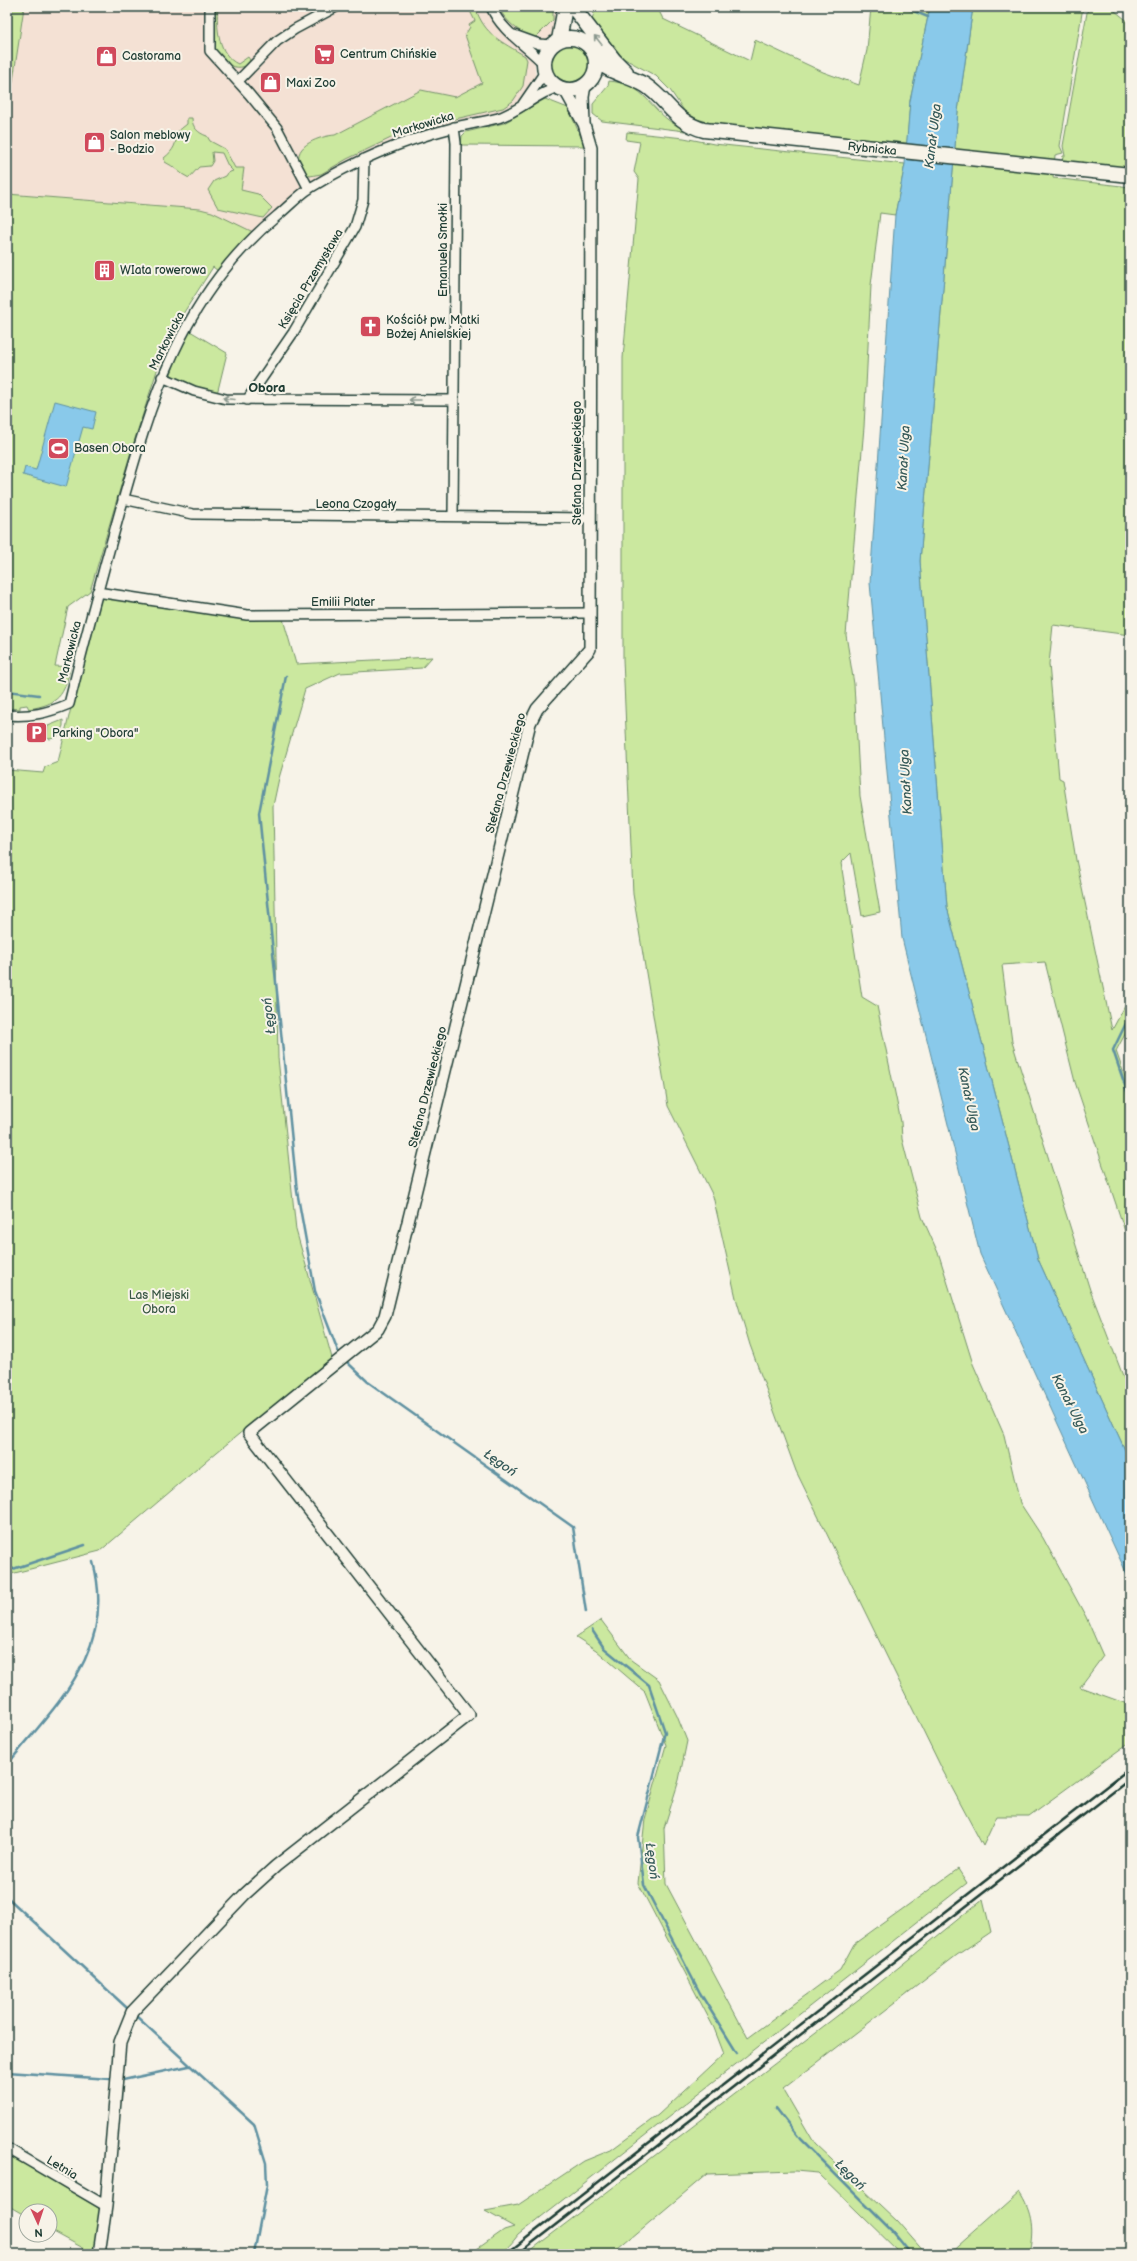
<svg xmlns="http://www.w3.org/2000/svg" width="1137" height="2261" font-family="'Balsamiq Sans',sans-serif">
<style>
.built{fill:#f4e1d4}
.green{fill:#cbe89f;stroke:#75926a}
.water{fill:#89c9ea;stroke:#5f91a1}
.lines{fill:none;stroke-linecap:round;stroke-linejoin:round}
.stream{stroke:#5f91a1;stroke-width:2.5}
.minor-casing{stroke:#1f3d34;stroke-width:12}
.tertiary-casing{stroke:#1f3d34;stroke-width:14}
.primary-casing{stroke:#1f3d34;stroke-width:17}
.minor{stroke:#f7f3e8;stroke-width:9}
.tertiary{stroke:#f7f3e8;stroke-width:11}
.primary{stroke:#f7f3e8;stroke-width:14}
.rail{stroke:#1f3d34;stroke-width:2.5}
.oneway{stroke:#8b988e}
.labels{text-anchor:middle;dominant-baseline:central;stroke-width:4;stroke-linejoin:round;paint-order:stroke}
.poi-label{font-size:12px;fill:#1f3d34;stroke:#f7f3e8;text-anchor:start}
.street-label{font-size:12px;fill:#1f3d34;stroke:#f7f3e8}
.park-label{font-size:12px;fill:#395744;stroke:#f7f3e8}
.water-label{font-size:13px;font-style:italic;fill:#345958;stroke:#f7f3e8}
.neighbourhood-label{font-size:13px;font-weight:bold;fill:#1f3d34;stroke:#f7f3e8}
</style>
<rect width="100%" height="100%" fill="#f7f3e8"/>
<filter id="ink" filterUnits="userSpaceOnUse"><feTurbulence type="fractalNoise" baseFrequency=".025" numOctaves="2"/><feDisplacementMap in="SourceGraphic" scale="8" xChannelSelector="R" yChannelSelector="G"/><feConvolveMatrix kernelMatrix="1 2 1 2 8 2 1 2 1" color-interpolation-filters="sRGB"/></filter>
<g filter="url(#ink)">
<path class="built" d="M24,7H561L551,40L542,42L534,58L536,82L517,102L504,110L487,116L417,132L347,162L319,178L295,194L253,232L200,209L7,194V121Z"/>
<path class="green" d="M7,7H24L7,121Z
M215,7H218C216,26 218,55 238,64L248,57L250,60L248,65C235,72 218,62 214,48C211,36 214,19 215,7Z
M468,7H475C485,36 501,41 525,56L527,60L523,86L513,101L503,108L425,126L391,138L347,159L321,174L310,176C304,172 303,170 300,164C292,145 321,136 335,135L421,90L455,97L482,83L465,35L470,27L469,25L475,21Z
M498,7H553V20L534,39C518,31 507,23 498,7Z
M591,7H657L663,19L750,61L755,40L823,72L859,85L867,50L871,7H930L910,101L907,143L755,129L711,123L697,119L685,112L670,90L656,76L623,58L592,19L594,13Z
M973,7H1083L1060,146L1063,153L1055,155L1053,178L1130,187V635L1053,625L1049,664L1059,778L1063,780L1076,860L1112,1030L1130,997V1025L1116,1051L1130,1091V1246L1075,1082L1045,962L1002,965L1012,1042L1090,1290L1130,1394V1461L1038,1259L947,907L920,561L958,111Z
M1088,7H1110L1130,23V168L1062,161L1063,156H1065L1063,146Z
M551 64a19 19 0 1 1 38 0a19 19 0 1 1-38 0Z
M609,81C642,84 645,101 667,119C672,123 679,127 685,131L602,121L593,114V104L608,86Z
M545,99L568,108L585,146L461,145L462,136L466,132L504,123Z
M187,118H192C192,127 198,133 207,136L210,141L225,149L235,168H244L241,190L258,194L272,208L263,218L218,208L208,190L214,181L225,176L227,173L233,171L228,166L222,153L212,152L213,161L210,166L199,167L189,178C180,174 174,166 165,162L164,158C174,150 176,145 177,132L187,124Z
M627,132L684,138L714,144L905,164L895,215L880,213L871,285L864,427L846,635L854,684L860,796L880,912L862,916L851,853L841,863L862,997L877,1006L901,1122L902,1139L922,1217L939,1255L973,1364L1004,1435L1020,1503L1043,1538L1086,1617L1103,1656L1080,1687L1130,1705V1742L1029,1816H997L983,1846L943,1771L796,1471L750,1345L736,1298L713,1196L668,1106L633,894L623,659V358L639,179L634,172L640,142L626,140Z
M7,194L200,209L212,212L253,232L218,271L213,267L179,320L162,355L132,448L90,591L68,607L55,666L70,667C65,696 58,704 29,709L27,705L20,706V709L7,708Z
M190,331L227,353L217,394C203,393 178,385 171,374L176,360Z
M98,595L283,619L296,664L432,657L422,668L340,673L305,689L279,778L273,806L278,1058L296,1230L332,1358L217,1452L100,1551L7,1575V770L43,773L45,767L58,762Z
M63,720V726L57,737L50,739L47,738L48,726Z
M601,1620L631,1660L659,1680L677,1716L687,1741L679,1780L664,1828L666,1884L748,2038L840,1970L854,1944L958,1869L967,1883L518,2235C501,2258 497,2254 470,2254L504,2230L514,2227L485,2211L518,2205L584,2161L611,2150L658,2115L724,2054L714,2028L638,1883L645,1819L666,1745L645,1692L596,1650L576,1637Z
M983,1899L991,1932L957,1955L783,2089L815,2144L897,2221L926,2254H901L818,2173L795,2171L707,2174L612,2254H526L867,1993Z
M7,2154L100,2209L94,2254L50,2230V2211H26V2216L7,2205Z
M1020,2191C1034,2212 1035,2230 1030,2254H949Z"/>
<path class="water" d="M930,7H973L958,111L920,561L947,907L1038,1259L1130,1461V1581L980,1254L902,938L870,583L895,215L905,164L910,101Z
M55,401L96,412L92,429L83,427L66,487L23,475L25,467L36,470Z"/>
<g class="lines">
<path class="stream" d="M904,7L928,17
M286,676L259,813L297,1191L315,1291L338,1351
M7,691L39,695
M1130,1015L1113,1050L1130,1100
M348,1363L368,1382L573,1527L586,1612
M7,1571L85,1545
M592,1630L604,1648L649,1685L665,1732L638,1837L644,1885L700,1993L737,2053
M7,1765C57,1703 117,1650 93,1562
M7,1897L127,2008
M136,2016L254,2124L266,2163L267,2185L254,2254
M7,2072L110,2079
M123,2080L189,2066
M776,2108L800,2139L893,2232L911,2254"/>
<defs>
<path id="minor" d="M210,7V51L249,94L277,128L309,189
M491,7C502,32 526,45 544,64
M514,35L539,44L552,45
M238,81L277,41L295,29L336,7
M523,104L545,72
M162,377L194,391L226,399L454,400
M247,400L293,333L355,227L363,200L364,159
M123,499L193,514L590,518
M453,516L456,143L454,127
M97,592L247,615L590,613
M7,715C31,717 47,713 69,704C84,643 100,582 117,522C150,404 179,297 277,216C288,207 298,196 310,188C354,161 402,141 452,128C467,124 483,122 498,118C520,111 536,93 559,87
M7,2148L106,2206"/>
<path id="tertiary" d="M584,123L583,97L585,85
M99,2254L106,2206L120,2042L132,2012L245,1894L276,1866L469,1715L249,1433L378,1329L385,1316L530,723L537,709L590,649L591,148L584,124L565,90"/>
<path id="primary" d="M573,7L614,60L626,72
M544 64a26 26 0 1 1 52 0a26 26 0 1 1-52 0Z
M559,40L565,7
M596,59C605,71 632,77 645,85C668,100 674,122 704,130L1130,175"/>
</defs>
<use href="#minor" class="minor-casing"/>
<use href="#tertiary" class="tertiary-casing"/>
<use href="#primary" class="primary-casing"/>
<use href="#minor" class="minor"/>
<use href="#tertiary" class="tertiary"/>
<use href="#primary" class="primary"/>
<path class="rail" d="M506,2254L1130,1768
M518,2254L1130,1779"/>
</g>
<defs><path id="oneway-shaft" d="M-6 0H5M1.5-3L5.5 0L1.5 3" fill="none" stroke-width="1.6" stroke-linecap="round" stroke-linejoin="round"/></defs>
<g class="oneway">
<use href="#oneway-shaft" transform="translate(598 40) rotate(-129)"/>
<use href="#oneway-shaft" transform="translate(229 399) rotate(-175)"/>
<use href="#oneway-shaft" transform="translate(415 400) rotate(-180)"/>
</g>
</g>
<defs>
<symbol id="supermarket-square" viewBox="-11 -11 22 22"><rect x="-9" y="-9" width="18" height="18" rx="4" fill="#d1495b" stroke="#f7f3e8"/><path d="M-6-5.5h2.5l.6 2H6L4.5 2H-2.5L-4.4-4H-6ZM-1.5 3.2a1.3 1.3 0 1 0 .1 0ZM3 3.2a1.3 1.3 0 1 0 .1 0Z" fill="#fff"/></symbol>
<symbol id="shop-square" viewBox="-11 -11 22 22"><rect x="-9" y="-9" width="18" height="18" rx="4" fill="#d1495b" stroke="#f7f3e8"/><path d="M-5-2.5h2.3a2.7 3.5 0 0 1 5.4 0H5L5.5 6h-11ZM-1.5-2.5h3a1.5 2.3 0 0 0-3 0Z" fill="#fff"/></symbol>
<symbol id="building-square" viewBox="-11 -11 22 22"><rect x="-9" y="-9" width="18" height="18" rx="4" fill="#d1495b" stroke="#f7f3e8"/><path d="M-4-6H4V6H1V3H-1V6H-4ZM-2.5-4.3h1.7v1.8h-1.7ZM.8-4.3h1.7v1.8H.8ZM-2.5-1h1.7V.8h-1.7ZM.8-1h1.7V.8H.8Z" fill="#fff"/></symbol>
<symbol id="church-square" viewBox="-11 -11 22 22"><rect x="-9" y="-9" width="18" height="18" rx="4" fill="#d1495b" stroke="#f7f3e8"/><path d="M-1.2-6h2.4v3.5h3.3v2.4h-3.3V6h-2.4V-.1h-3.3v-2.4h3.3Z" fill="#fff"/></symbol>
<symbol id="stadium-square" viewBox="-11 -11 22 22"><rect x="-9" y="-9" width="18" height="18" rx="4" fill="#d1495b" stroke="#f7f3e8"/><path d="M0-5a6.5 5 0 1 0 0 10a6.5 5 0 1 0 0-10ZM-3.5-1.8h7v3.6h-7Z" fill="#fff"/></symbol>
<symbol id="parking-square" viewBox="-11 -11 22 22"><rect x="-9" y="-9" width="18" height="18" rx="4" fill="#d1495b" stroke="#f7f3e8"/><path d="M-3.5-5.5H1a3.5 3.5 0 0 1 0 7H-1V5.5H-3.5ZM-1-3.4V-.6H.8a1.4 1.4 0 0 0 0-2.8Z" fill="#fff"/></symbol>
</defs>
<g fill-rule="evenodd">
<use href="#supermarket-square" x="312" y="42" width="25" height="25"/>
<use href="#shop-square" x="94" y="44" width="25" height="25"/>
<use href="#shop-square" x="258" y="70" width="25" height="25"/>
<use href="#shop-square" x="82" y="130" width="25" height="25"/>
<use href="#building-square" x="92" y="258" width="25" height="25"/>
<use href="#church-square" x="358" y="314" width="25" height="25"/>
<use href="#stadium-square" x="46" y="436" width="25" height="25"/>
<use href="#parking-square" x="24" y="720" width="25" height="25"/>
</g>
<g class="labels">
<g class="poi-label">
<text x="340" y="54">Centrum Chińskie</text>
<text x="122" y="56">Castorama</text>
<text x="286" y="83">Maxi Zoo</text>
<text x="110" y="135">Salon meblowy<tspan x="110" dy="14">- Bodzio</tspan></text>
<text x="120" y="270">WIata rowerowa</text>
<text x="386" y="320">Kościół pw. Matki<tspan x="386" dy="14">Bożej Anielskiej</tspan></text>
<text x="74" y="448">Basen Obora</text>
<text x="52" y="733">Parking "Obora"</text>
</g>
<g class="street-label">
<text transform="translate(423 125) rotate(-17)">Markowicka</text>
<text transform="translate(872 149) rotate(6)">Rybnicka</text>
<text transform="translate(443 250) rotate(-90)">Emanuela Smołki</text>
<text transform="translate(311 279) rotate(-59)">Księcia Przemysława</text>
<text transform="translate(167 341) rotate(-63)">Markowicka</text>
<text transform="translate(577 463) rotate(-90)">Stefana Drzewieckiego</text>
<text x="356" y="504">Leona Czogały</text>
<text x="343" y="602">Emilii Plater</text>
<text transform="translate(70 652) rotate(-76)">Markowicka</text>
<text transform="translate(506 773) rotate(-75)">Stefana Drzewieckiego</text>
<text transform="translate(428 1087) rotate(-76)">Stefana Drzewieckiego</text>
<text transform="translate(62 2168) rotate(31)">Letnia</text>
</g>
<g class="park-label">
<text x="159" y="1295">Las Miejski<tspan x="159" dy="14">Obora</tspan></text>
</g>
<g class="water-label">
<text transform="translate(933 136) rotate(-83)">Kanał Ulga</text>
<text transform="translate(904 458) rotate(-87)">Kanał Ulga</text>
<text transform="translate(906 782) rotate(-93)">Kanał Ulga</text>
<text transform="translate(269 1016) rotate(-96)">Łęgoń</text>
<text transform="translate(969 1099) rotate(78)">Kanał Ulga</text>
<text transform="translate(1070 1404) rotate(63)">Kanał Ulga</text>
<text transform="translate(500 1463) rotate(35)">Łęgoń</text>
<text transform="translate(652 1861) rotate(83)">Łęgoń</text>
<text transform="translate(850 2175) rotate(45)">Łęgoń</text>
</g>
<g class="neighbourhood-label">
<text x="267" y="388">Obora</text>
</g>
</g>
<rect width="1137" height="2261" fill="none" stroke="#f7f3e8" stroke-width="24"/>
<rect x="12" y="12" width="1113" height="2237" fill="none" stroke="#1f3d34" stroke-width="1.5" filter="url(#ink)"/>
<g transform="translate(38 2223) rotate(177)"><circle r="19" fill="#f7f3e8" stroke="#a1aaa0"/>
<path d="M0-3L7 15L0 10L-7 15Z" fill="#d1495b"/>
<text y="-6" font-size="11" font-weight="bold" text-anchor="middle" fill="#1f3d34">N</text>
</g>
</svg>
